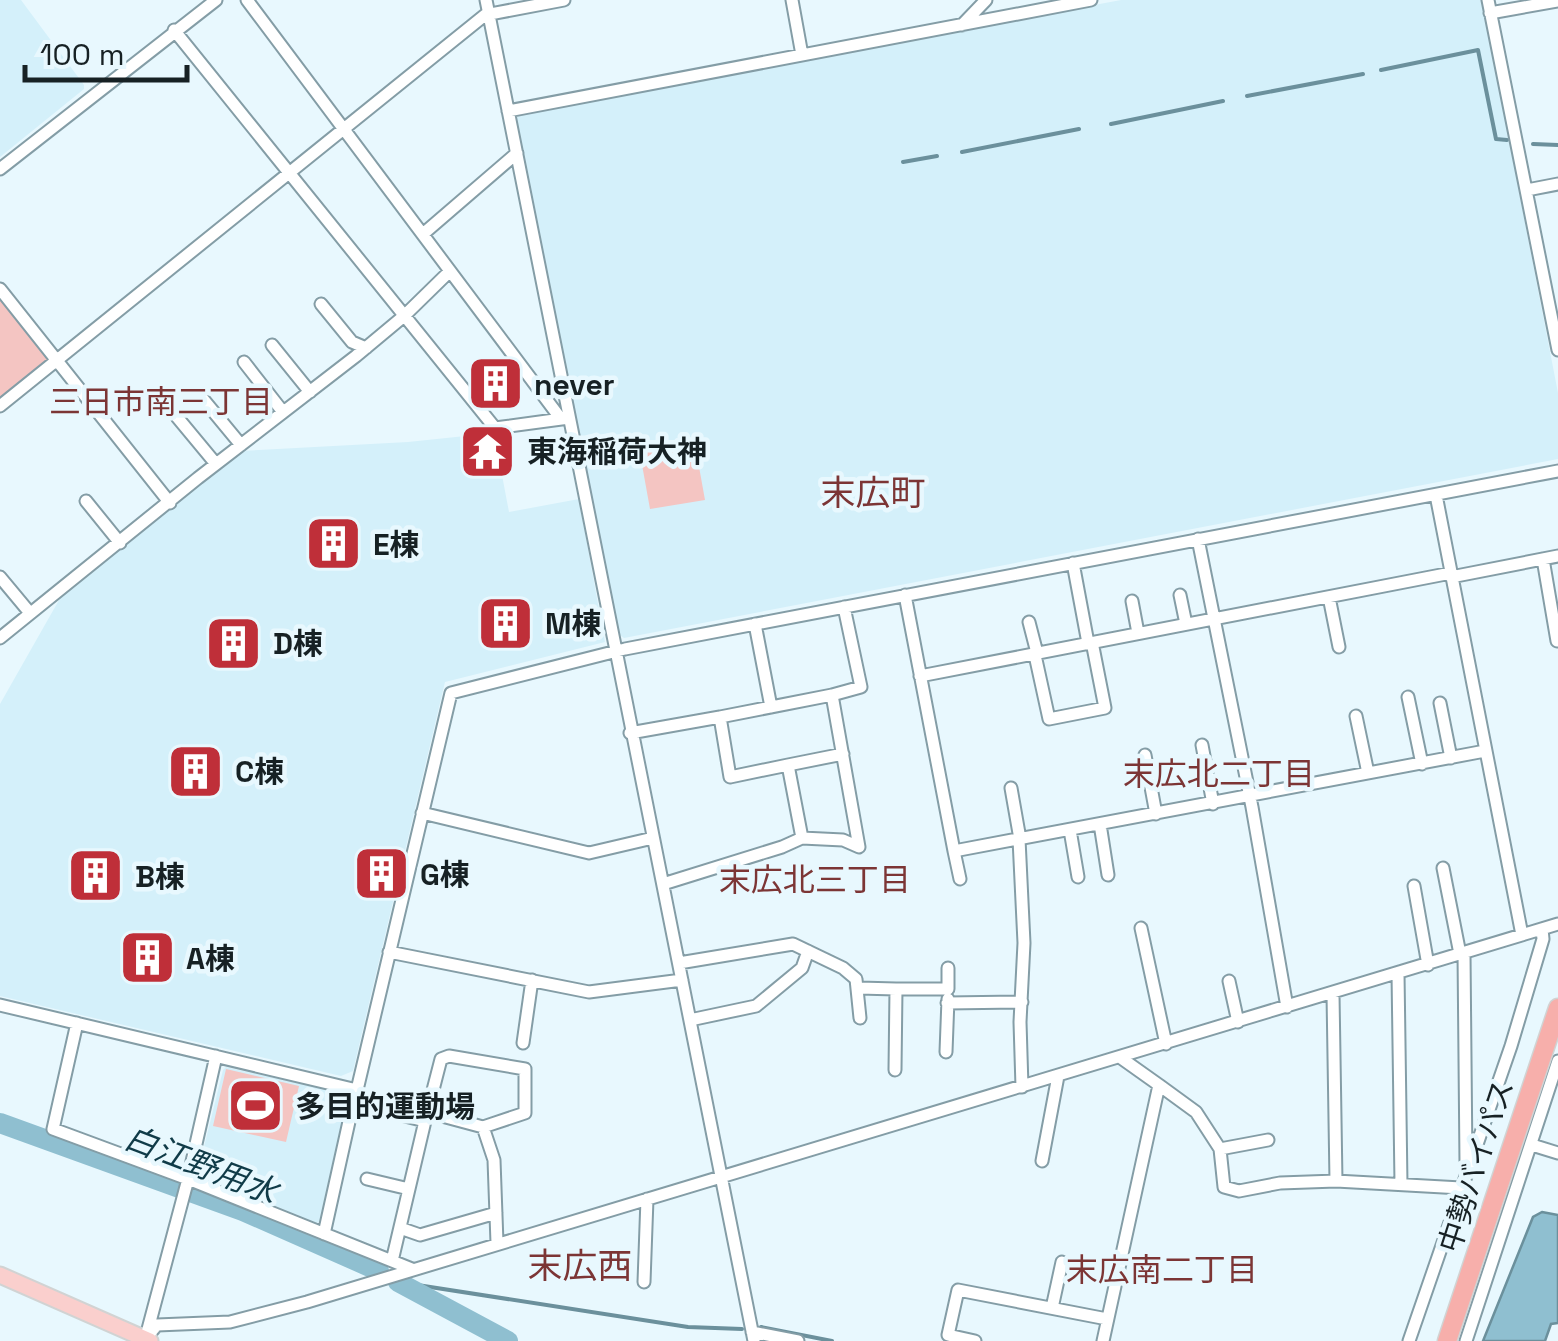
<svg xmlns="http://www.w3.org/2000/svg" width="1558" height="1341" font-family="'Space Grotesk','Noto Sans JP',sans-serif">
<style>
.built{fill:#d4f0fa}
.green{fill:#f4c5c2}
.water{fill:#8fbfd0;stroke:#6b909c;stroke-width:2.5}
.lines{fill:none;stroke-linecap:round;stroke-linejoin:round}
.stream{stroke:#6b909c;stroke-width:4}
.river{stroke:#8fbfd0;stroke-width:20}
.minor-casing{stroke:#849da6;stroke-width:15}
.major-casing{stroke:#d1d3d3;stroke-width:19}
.highway-casing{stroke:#d1d3d3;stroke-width:21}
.minor{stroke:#fff;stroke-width:11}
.major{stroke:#facfcd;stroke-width:15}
.highway{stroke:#f7afab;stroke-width:18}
.labels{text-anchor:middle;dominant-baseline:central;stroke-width:9;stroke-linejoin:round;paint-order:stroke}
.poi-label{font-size:30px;font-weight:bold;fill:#172124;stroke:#e8f8fe;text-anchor:start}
.street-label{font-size:30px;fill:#172124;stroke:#e8f8fe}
.neighbourhood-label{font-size:32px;fill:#7c3535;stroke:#e8f8fe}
.water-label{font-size:32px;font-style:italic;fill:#103b48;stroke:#e8f8fe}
.quarter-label{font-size:35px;fill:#7c3535;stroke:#e8f8fe}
</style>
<rect width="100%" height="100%" fill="#e8f8fe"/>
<path class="built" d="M0,0H21L84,85V89L0,157Z
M1121,0H1482L1558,393V459L624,638L617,633L514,121L521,113Z
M494,433L509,512L579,499L605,642L445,682L353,1071L341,1076L0,996V704L63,593L240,451L408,442Z
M226,1067L345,1094L349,1099L321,1221L314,1224L197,1175L223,1070Z"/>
<path class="green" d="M0,295L53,361L0,402Z
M694,439L705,500L650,509L639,448Z
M226,1069L299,1086L286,1142L213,1126Z"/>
<path class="water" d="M1542,1212L1558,1215V1323L1551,1324L1545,1341H1483L1533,1217Z"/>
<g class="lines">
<path class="stream" d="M1381,70L1478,50L1496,139L1507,140
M1247,96L1363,74
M1111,124L1223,101
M1533,144L1558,145
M962,152L1079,129
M903,162L937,156
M398,1282L688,1327L742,1329
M761,1327L832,1341"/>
<path class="river" d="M0,1123L243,1211L379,1271
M398,1282L508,1341"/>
<defs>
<path id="minor" d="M247,0L561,419
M486,0L754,1341
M792,0L802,55
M1488,0L1558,350
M1490,13L1558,1
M962,25L986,0
M174,30L495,428L569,418
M508,111L1091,0
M0,169L216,0
M1527,190L1558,184
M423,234L517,153
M0,289L170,503
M321,304L352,342L366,348
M272,345L310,392
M244,362L283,412
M198,393L241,445
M0,406L485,15L564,0
M177,417L216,464
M1436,495L1522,935
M86,501L120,543
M1198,539L1252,807L1287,1007
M1543,559L1557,641
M1073,563L1088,643
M0,577L30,613
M1451,577L1558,556
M905,595L954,851L1485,751
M1180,595L1186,624
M1329,597L1339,647
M1132,601L1138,633
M1029,622L1037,653
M755,624L771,707
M0,638L198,478L356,356L404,316L450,271
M1035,655L1049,719L1105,708L1092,642
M920,676L1451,573
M832,695L861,687L844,607
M1408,697L1422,764
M1440,703L1451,758
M1356,716L1368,773
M630,733L720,717
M1202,745L1213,804
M1145,755L1156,814
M788,765L843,754
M1011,788L1020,839
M422,813L589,853L653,838
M1100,824L1108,875
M1070,830L1078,877
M1019,839L1024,943L1020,1022L1022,1087
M954,851L960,879
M1443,868L1460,954
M663,884L782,847L802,838L843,840L859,847L832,695L720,717L730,777L788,765L802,838
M1414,886L1428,965
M1141,928L1166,1044
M389,952L589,992L682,980
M1464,953L1466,1163
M679,963L793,944L843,968L856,979L860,1018
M1398,973L1401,1184
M1229,981L1238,1022
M859,988L896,989L895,1070
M896,989H948V968
M947,1003L1022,1002
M0,1005L357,1090L451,693L625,649L1558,471
M690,1020L756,1006L802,968L808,951
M77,1023L53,1129L188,1179L412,1269
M523,1043L532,980
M946,1052L948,999
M1159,1085L1196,1112L1220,1149L1268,1140
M353,1103L425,1121L441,1059L449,1056L525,1069V1113L483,1127L427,1112
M483,1127L494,1160L497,1243
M1532,1145L1558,1153
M1220,1149L1224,1187L1239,1191L1280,1183L1336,1181L1333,994
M1042,1161L1058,1076
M367,1179L409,1189
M1336,1181L1461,1188
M400,1228L420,1235L496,1213
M324,1234L354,1099
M392,1261L425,1121
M644,1282L647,1199
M1052,1308L1062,1262
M752,1332L798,1341
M147,1333L188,1179L216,1056
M145,1339L157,1325L230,1322L307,1302L1558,924
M975,1341L948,1335L958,1290L1107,1319
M1103,1341L1159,1085L1121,1058
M1409,1341L1511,1046L1543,939L1542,929
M1466,1341L1558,1061"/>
<path id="major" d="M0,1275L150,1341"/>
<path id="highway" d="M1447,1341L1558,1008"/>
</defs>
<use href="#minor" class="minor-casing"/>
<use href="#major" class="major-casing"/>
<use href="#highway" class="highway-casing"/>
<use href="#minor" class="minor"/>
<use href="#major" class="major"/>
<use href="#highway" class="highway"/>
</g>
<defs>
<symbol id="building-square" viewBox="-11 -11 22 22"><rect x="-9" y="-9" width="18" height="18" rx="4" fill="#bf2f39" stroke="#e8f8fe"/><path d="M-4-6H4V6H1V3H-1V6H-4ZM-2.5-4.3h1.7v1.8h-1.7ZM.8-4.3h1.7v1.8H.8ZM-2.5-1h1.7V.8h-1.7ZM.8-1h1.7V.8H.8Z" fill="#fff"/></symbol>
<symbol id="temple-square" viewBox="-11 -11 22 22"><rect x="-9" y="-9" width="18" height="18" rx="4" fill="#bf2f39" stroke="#e8f8fe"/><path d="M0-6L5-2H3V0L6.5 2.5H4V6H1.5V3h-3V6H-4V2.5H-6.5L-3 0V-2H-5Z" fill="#fff"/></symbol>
<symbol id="stadium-square" viewBox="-11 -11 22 22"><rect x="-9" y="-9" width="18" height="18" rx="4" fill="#bf2f39" stroke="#e8f8fe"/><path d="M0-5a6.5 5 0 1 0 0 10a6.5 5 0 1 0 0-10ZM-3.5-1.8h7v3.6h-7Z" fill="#fff"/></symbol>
</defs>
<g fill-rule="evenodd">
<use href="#building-square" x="464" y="352" width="63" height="63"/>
<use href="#temple-square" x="456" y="420" width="63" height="63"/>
<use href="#building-square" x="302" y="512" width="63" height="63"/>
<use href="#building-square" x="474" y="592" width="63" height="63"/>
<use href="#building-square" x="202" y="612" width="63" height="63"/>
<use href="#building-square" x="164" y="740" width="63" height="63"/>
<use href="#building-square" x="350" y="842" width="63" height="63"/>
<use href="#building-square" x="64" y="844" width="63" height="63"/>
<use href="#building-square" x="116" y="926" width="63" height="63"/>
<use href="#stadium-square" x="224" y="1074" width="63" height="63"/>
</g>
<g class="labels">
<g class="poi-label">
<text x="534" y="384">never</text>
<text x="527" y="451">東海稲荷大神</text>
<text x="373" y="544">E棟</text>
<text x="545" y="623">M棟</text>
<text x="273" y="643">D棟</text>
<text x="235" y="771">C棟</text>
<text x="420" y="874">G棟</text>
<text x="135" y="876">B棟</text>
<text x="186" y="958">A棟</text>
<text x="295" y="1106">多目的運動場</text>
</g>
<g class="street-label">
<text transform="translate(1476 1166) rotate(-72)">中勢バイパス</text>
</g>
<g class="neighbourhood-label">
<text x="161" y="402">三日市南三丁目</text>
<text x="1219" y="774">末広北二丁目</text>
<text x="815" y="880">末広北三丁目</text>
<text x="1162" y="1270">末広南二丁目</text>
</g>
<g class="water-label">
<text transform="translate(201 1165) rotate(21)">白江野用水</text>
</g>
<g class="quarter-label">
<text x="873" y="493">末広町</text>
<text x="580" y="1266">末広西</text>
</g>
</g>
<path d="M25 65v15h162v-15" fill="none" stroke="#172124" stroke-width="5"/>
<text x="40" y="65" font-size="30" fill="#172124" stroke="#e8f8fe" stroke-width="8" paint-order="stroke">100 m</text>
</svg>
